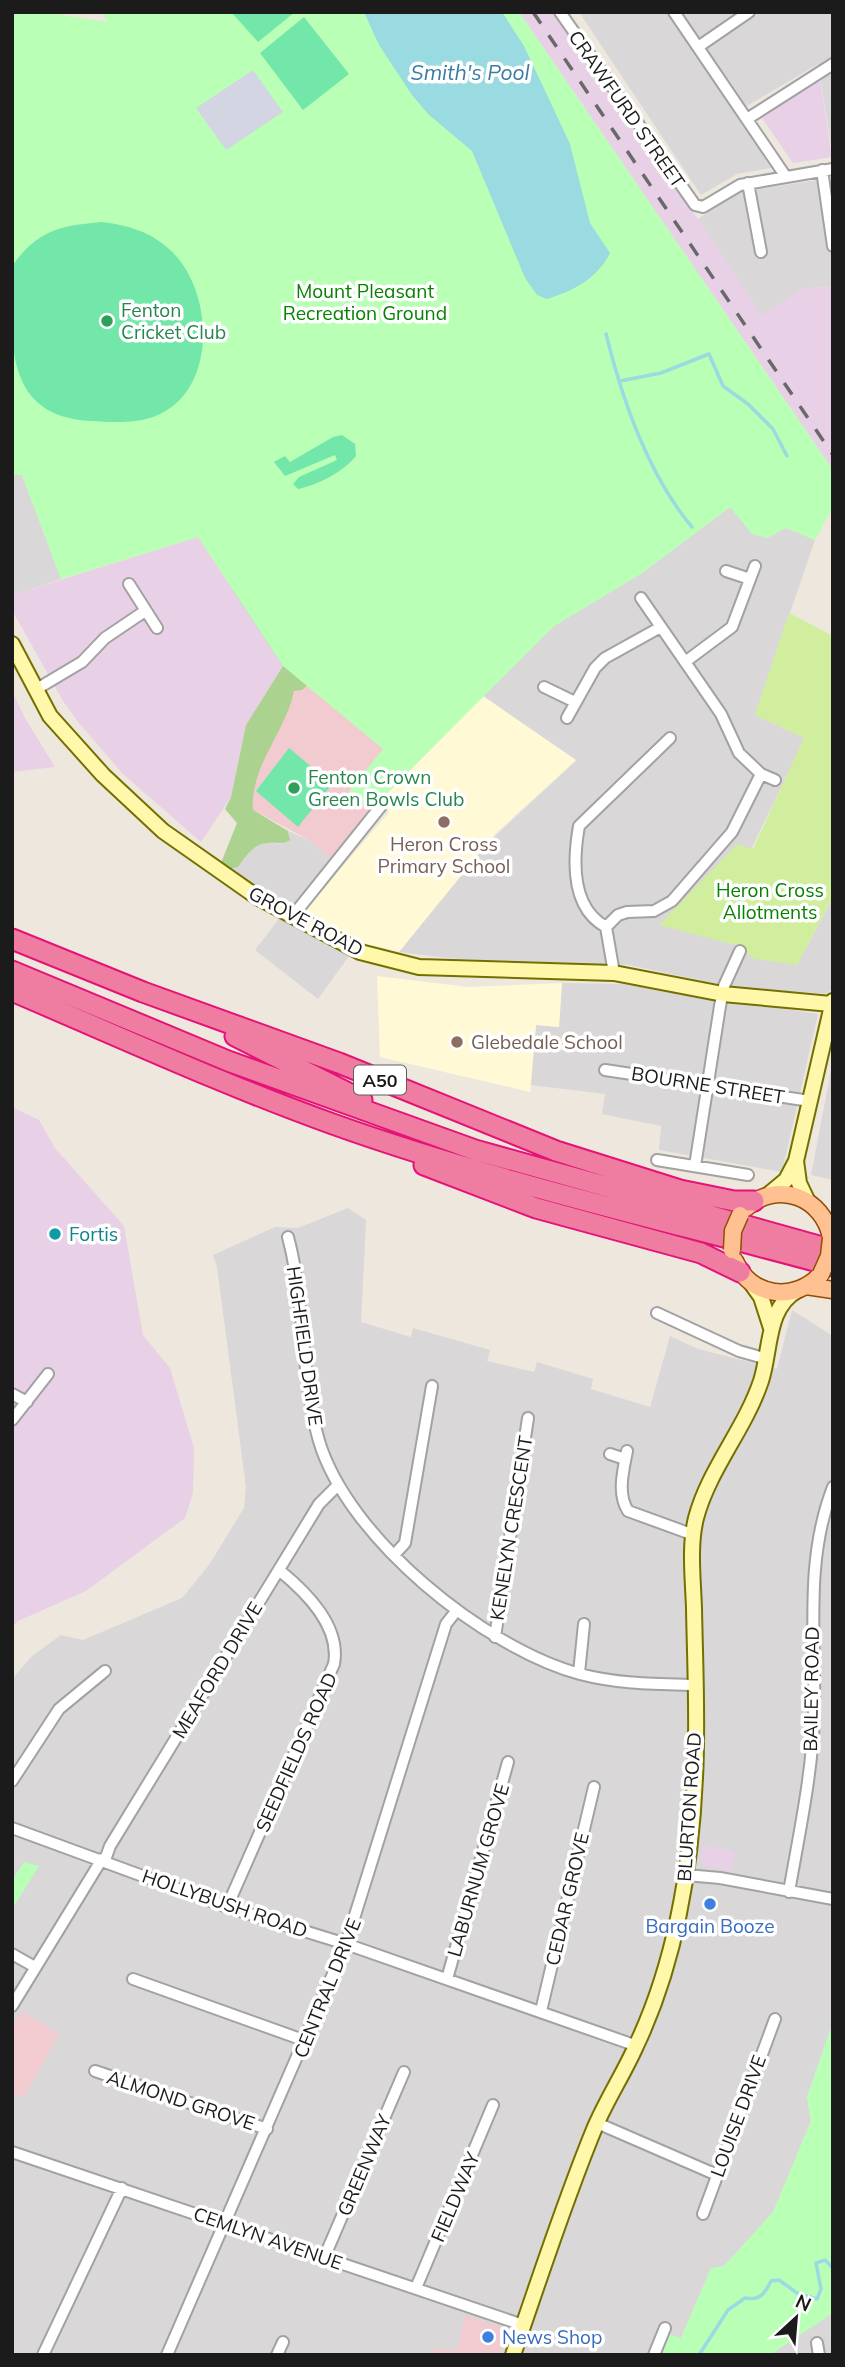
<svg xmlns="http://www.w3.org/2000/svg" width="845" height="2367" font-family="Mulish,sans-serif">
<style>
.residential{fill:#d9d7d8}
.commercial{fill:#f1cbcf}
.industrial{fill:#e8d0e6}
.education{fill:#fff9d6}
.grass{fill:#d0ee9e}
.forest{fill:#abd28f}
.park{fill:#b9ffb5}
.pitch{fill:#73e6aa}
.plaza{fill:#d3d5e3}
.water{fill:#9adae1}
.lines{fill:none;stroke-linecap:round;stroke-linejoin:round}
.stream{stroke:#9adae1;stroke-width:3.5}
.street-casing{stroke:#a2a2a2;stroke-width:14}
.secondary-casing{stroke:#737000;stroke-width:18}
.primary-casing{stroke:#914d00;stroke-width:19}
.highway-casing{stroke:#e51277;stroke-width:23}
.street{stroke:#fff;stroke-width:10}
.secondary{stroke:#fff8ab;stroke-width:14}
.primary{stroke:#ffc192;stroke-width:16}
.highway{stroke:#ee7da1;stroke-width:19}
.rail{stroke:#696969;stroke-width:3.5;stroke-dasharray:14 14;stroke-linecap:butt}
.primary-bridge-casing{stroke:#914d00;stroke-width:19;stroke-linecap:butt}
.primary-bridge{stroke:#ffc192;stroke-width:16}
.leisure-dot{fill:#2e9e5b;stroke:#fff;stroke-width:2.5}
.education-dot{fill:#8d6e63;stroke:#fff;stroke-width:2.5}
.culture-dot{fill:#0f9aa8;stroke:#fff;stroke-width:2.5}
.shop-dot{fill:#3f7fe0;stroke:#fff;stroke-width:2.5}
.labels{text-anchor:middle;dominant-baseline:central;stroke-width:7;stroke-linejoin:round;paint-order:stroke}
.shield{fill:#fff;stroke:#5f5f5f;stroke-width:2}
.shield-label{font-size:18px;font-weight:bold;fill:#1b1b1b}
.street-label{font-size:19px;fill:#1b1b1b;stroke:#fff}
.park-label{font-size:19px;fill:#078101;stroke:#fff}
.leisure-label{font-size:19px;fill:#27864d;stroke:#fff;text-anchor:start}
.education-label{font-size:19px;fill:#785e54;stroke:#fff}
.culture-label{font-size:19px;fill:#0d838f;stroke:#fff;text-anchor:start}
.shop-label{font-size:19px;fill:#366cbe;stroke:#fff}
.water-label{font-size:21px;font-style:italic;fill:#3a7ca2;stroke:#fff}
</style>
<rect width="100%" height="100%" fill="#eee7de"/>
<path class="residential" d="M579,12H833V157L818,64L737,112L771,168L737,174L701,195Z
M833,178V286L802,289L762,317L698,219L737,192Z
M12,475H22L61,579L12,595Z
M730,507L767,538L786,528L815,540L755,715L805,738L709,936L797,965L833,898V986L828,994L732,987L629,965L457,959L399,952L481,849L576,761L483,696L554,626L642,573Z
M288,831L309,840L333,860L291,910L226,870L238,867L249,851L264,842L281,844L290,835Z
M279,919L349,956L318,999L255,950Z
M562,983L621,984L818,1014L782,1172L659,1150L661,1126L602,1114L605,1094L531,1085L536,1025L559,1027Z
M833,1060V1180L811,1175Z
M348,1208L366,1220L361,1322L411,1337L413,1328L490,1350L487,1361L534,1372L537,1362L593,1379L591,1389L650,1407L670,1336L698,1349L777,1369L792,1310L833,1336V2022L807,2097L811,2121L773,2213L724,2266L711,2269L681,2338L651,2355H12V1679L32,1656L61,1635L83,1640L182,1598L209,1565L244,1508L246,1487L217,1267L213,1255L275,1227L298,1228Z
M833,2313V2355H770L830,2314Z"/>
<path class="commercial" d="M296,677L384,749L349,791L371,809L333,860L309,840L253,810V788L271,741L294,691L298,690Z
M22,2011L59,2034L24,2097L12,2093V2027Z
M465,2315L506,2329L499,2355H430L433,2349L457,2350Z"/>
<path class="industrial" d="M519,12H554L698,219L762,316L802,289L833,286V470Z
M820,79L832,157L793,163L762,118Z
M198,537L283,666L246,725L231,797L201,842L123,774L79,723L63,701L12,610V595Z
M12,691L25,718L55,767L12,772Z
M12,1107L39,1120L55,1148L124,1226L143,1335L170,1368L194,1448L193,1493L185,1518L86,1591L18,1621L12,1627Z
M702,1845L735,1851L731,1872L704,1865L700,1858Z"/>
<path class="education" d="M483,696L576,760L496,833L399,952L367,944L308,917L303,913L389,812L380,801Z
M377,976L468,987L562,983L559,1027L536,1025L530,1092L380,1057Z"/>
<path class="grass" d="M789,613L833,636V897L797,965L754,959L739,946L659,925L737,844L753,849L804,738L755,715Z"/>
<path class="forest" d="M232,589L315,664L368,736L307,685L302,690L294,691C286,732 250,765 253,810L288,831L290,840C282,845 276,842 268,843C254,843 245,857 238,867L226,870L221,863L237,823L225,809L231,797L246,725L283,666Z"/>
<path class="park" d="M12,12H44L108,22L102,12H519L833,470V507L815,540L786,528L767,538L752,534L730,507L642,573L554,626L371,809L349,791L383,749L283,666L198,537L61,579L22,475H12Z
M24,1862L39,1866L12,1909V1880Z
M833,2022V2313L770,2355H651L660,2331L681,2338L711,2268L724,2266L773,2212L811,2121L807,2097Z"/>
<path class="pitch" d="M231,12H295L258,42Z
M304,17L349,74L303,110L260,53Z
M101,222C127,225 149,231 169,249C215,289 219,394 153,417C133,424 111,422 90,421C0,415 12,336 12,266C38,230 59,226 101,222Z
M342,435L355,444L356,456C343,472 318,485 298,489L293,484L299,477L337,460L335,455L285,476L274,462L285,456L290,462L333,437Z
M289,748L332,784L298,827L256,791Z"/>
<path class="plaza" d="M253,70L283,112L226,150L196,108Z"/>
<path class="water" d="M364,12H502L524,46L570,144L590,223L610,253C597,279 573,291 547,299L537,295L525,278L472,151L428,114L412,95L379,45Z"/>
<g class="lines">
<path class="stream" d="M606,334C622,399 649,476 692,527
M620,381L661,373L709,354L723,386L748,404L773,429L787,456
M699,2355L728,2310L745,2298C760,2301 765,2293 771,2281L779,2280L797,2293L817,2299L821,2289L816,2263L825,2260L833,2268"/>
<defs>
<path id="street" d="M560,12L695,205L703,207L740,185L833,169
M674,12L786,177
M698,47L749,12
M747,119L833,64
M822,170L833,246
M748,183L761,252
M726,571L750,579
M129,584L157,628
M685,662L732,627L755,566
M544,687L575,702
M35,690L82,662L105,638L145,611
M567,718L595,668L605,658L659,628
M761,774L775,780
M292,917L381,806
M606,927L618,915L627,912L654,911L672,901L732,832L761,774L739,753L721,714L641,598
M614,973L606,927C571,908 573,860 579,826L670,738
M605,1070L810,1101
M657,1160L748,1175
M695,1166L720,1006L724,986L740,951
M288,1237C306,1304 300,1375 319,1441C348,1538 484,1648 580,1674C617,1684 657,1684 695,1685
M657,1313L739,1351L767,1359
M12,1394L27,1402
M12,1420L48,1374
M627,1451C623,1471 617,1494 628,1511L694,1535
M610,1454L625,1459
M395,1554L405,1543L432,1386
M495,1637L528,1418
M579,1673L584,1624
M12,1781L59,1709L105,1671
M12,1828L227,1907L346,1944L637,2046
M105,1860L110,1846L319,1504L337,1486
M686,1875L720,1878L833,1899
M789,1892C799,1834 812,1775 814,1716C816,1638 804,1562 833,1487
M227,1907L334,1664C341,1626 306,1592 279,1570
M12,1954L35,1967
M133,1979L306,2041
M447,1979L508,1762
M12,2006L102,1859
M541,2011L594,1787
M95,2071L267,2129
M597,2123L717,2175
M12,2152L523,2325
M703,2214L775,2019
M324,2258L404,2072
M416,2288L493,2105
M817,2343L819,2355
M43,2355L122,2188
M167,2355L346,1944L446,1624L457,1610
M277,2355L283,2342
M654,2355L665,2328"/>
<path id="secondary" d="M12,644L50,716L103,775L163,831L257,897L360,952L419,967L614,973L723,994L831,1004
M796,1161L799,1183L807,1200
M768,1195L786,1180L796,1161L833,1001
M751,1283L761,1297L771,1328
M513,2355C540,2278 564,2202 595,2127C607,2099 624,2073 636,2046C675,1964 691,1868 695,1778C698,1721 695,1664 694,1608C693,1579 689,1546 696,1518C709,1469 745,1429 761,1381C771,1351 766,1307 798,1290"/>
<path id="primary" d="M746,1208C778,1179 824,1198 831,1238
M735,1261C750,1297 795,1303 821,1274
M806,1286L833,1290"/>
<path id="highway" d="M12,939L143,992L339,1063L556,1151L680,1190L734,1201H754
M12,971L228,1061L475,1150L833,1250
M12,991C118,1036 222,1084 330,1123C494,1182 665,1220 833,1266
M235,1036L362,1100
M424,1165L536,1208L701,1253L740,1272"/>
</defs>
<use href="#street" class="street-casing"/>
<use href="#secondary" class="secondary-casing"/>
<use href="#primary" class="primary-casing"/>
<use href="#highway" class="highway-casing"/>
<use href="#street" class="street"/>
<use href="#secondary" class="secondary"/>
<use href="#primary" class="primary"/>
<use href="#highway" class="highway"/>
<path class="rail" d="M533,12L833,455"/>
<defs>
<path id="primary-bridge" d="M732,1250L733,1231L740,1215
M821,1274L829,1256L831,1238"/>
</defs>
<use href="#primary-bridge" class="primary-bridge-casing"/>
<use href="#primary-bridge" class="primary-bridge"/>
</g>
<g class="leisure-dot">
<circle cx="107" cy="321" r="7"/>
<circle cx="294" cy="788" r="7"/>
</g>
<g class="education-dot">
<circle cx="444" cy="822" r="7"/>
<circle cx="457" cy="1042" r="7"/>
</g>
<circle class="culture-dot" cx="55" cy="1234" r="7"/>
<g class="shop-dot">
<circle cx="710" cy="1904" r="7"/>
<circle cx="488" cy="2337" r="7"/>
</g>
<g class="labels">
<rect class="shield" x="354" y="1065.5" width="52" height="29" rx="5"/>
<g class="shield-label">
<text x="380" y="1080">A50</text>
</g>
<g class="street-label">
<text transform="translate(627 109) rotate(55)">CRAWFURD STREET</text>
<text transform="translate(306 921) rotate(28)">GROVE ROAD</text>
<text transform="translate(708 1085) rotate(9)">BOURNE STREET</text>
<text transform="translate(305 1346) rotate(82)">HIGHFIELD DRIVE</text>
<text transform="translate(511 1528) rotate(-81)">KENELYN CRESCENT</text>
<text transform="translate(217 1670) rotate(-59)">MEAFORD DRIVE</text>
<text transform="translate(811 1689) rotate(-89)">BAILEY ROAD</text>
<text transform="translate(296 1752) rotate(-66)">SEEDFIELDS ROAD</text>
<text transform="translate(689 1807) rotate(-86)">BLURTON ROAD</text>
<text transform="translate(478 1870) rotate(-74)">LABURNUM GROVE</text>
<text transform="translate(567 1899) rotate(-77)">CEDAR GROVE</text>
<text transform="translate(225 1903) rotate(19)">HOLLYBUSH ROAD</text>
<text transform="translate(327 1988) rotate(-68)">CENTRAL DRIVE</text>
<text transform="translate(181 2100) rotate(18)">ALMOND GROVE</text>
<text transform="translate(738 2116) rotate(-70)">LOUISE DRIVE</text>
<text transform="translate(364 2165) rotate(-67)">GREENWAY</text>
<text transform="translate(455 2197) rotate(-67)">FIELDWAY</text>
<text transform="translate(268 2238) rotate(19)">CEMLYN AVENUE</text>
</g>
<g class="park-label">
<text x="365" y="291">Mount Pleasant<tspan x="365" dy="22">Recreation Ground</tspan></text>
<text x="770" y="890">Heron Cross<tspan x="770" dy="22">Allotments</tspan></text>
</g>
<g class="leisure-label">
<text x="121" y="310">Fenton<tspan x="121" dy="22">Cricket Club</tspan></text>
<text x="308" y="777">Fenton Crown<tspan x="308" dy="22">Green Bowls Club</tspan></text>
</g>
<g class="education-label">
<text x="444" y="844">Heron Cross<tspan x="444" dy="22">Primary School</tspan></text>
<text x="471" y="1042" text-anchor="start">Glebedale School</text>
</g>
<g class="culture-label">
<text x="69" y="1234">Fortis</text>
</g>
<g class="shop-label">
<text x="710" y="1926">Bargain Booze</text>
<text x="502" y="2337" text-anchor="start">News Shop</text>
</g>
<g class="water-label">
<text x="470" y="72">Smith's Pool</text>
</g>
</g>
<rect width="845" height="2367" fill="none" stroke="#1b1b1b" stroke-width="28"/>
<g transform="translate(796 2318) rotate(26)" stroke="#ffffff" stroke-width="5" paint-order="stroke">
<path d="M0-5L12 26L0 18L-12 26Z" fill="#1b1b1b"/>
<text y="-10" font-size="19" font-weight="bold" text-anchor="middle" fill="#1b1b1b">N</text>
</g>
</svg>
